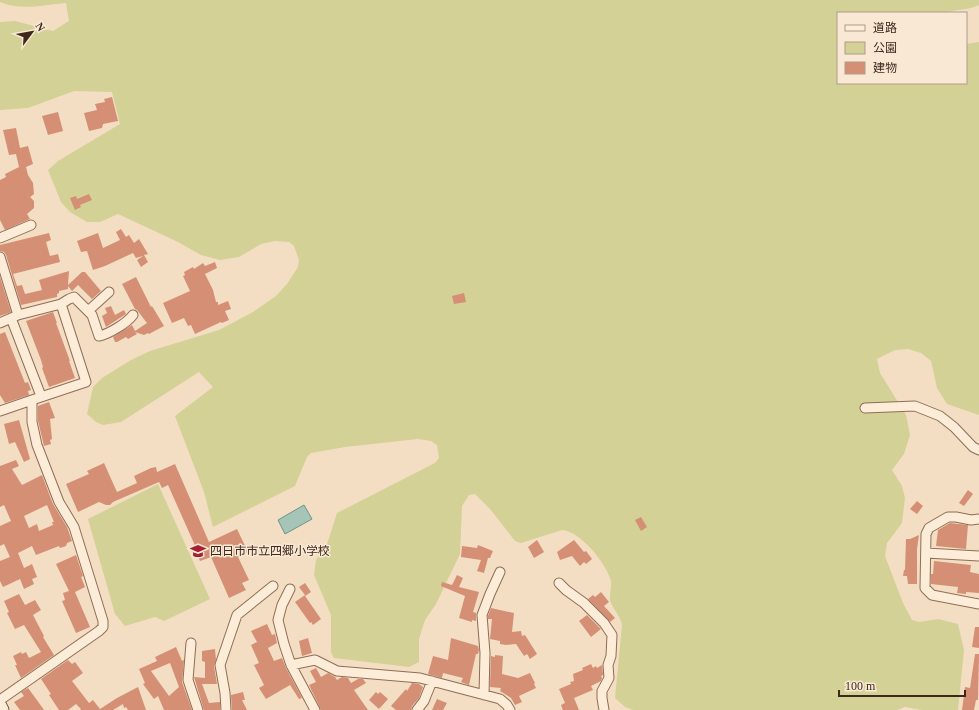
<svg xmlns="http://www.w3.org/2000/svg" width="979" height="710" font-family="'Times New Roman','Noto Sans JP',serif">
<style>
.green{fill:#d3d196}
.water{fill:#a6c5b8;stroke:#6b9585}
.building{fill:#d58f75;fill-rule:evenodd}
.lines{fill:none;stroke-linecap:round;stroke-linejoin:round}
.street-casing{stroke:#906d57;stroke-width:11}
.secondary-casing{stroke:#724e3b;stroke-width:15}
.street{stroke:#fcecd8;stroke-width:9}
.secondary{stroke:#fcecd8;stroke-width:13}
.labels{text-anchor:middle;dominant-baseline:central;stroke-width:3;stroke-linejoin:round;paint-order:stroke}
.poi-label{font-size:12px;fill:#3e281d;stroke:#f9e9d4;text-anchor:start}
</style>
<rect width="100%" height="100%" fill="#f3dec3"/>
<path class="green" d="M0,0H979V5C970,10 956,9 945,13H838V83H966V44L979,42V415L947,404L937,388L931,361L921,353L908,349L895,350L877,359L880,373L906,415L910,435L904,454L892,470L902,486L905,498L902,523L887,543L885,556L903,603L912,620L919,622L938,619L958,624L964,650L958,710H922L905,707L896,710H633L625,707L615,698L622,625C620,615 612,608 610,600C609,593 613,585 610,578C604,561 580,531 562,530L521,543L515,541L490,509L475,494L469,495L462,506L460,554L436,604L425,620L419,639V662L409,667L334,658L331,652V615L314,575L316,560L327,544L337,513L435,463L439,458L437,445L431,441L418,439L345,447L311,453L307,457L295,486L213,527L204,492L175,416L213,387L199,372L121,422L103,425L96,422L87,414L93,387L102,378L131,360L150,351L219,330L253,312L276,296L287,284L298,267L299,260L294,246L289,242L275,241L261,244L239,257L220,260L201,255L178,242L118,214L100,222H87L70,212L61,202L48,170L58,161L120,124L112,92L74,91L28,108L0,110V22L15,21L53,31L69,21L66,3C43,5 21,11 0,2Z
M158,484L210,599L164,621L155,617L125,626L115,614L88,519Z"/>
<path class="water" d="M304,505L312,519L285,534L278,520Z"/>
<path class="building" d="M112,97L118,121L103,124L102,128L89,131L84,113L97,110L95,104L105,102L104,99Z
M58,112L63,131L48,135L42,116Z
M16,128L20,148L28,146L33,164L26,167L28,175L33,183L34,194L30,197L34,201V208L27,214L30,219L5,230L0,220V180L6,177L5,174L19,167L16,154L9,155L3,130Z
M89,194L92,200L80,205L81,207L75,210L70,198L76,196L77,199Z
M121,229L126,237L129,235L134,243L139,239L148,254L144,255L148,262L141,267L137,260L143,256L136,258L133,253L105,266L93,270L87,251L81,252L77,241L98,233L103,248L120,240L116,232Z
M49,233L51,240L46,242L50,256L58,254L60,262L13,274L17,286L22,285L25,294L42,290L39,280L69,271L68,285L82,272H85L101,291L92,299L78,285L72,291L68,286V289L59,291V293L57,294V297L21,305L6,255L4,252L0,251V245Z
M215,262L217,268L205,274L213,290L216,302H218V305L228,301L231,309L225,311L229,320L222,323L221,322L195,334L191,325L188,326L184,318L172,323L163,303L190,291L183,276L185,275L184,272L193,267L194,269L203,263L205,266Z
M0,277L11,312L0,316Z
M136,277L151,307L152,306L164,326L149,334L148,333L144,335L135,332L137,334L128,339L126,337L117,342H115L113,337L132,325L135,331L147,323L137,310L135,309L122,284Z
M464,293L466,302L454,304L452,296Z
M111,306L115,315L124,310L126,314L106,327L102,316L107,313L105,308Z
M53,312L57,323H56L70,361H69L75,378L49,387L42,368L43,367L41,360L26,321Z
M5,332L25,383L28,382L31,390L28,391L29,395L5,403L0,395V334Z
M49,402L55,418L50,419L52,439L50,440L51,444L44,446L38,421V406Z
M19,420L30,459L24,462L15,442L9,444L4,424Z
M16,460L19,466L12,469L22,485L42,475L53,504L67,527L72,541L67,543L66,546L60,548L59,546L36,555L32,546L18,553L24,568L32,564L37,577L32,579L34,584L24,589L20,579L3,587L0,581V561L10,557L4,544L0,546V526L11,521L4,505L0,507V466ZM47,505L54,522H52L53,525L39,531L37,524L29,528L24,516Z
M104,463L117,492L137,483L134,476L151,468L156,467L157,472L175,464L209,542L237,529L248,552L238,557L249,580L242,583L246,590L229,598L211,557L200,561L195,550H197L168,485L162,488L159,482L113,502L110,505H106L99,502L78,512L66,484L89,474L87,471Z
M968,490L973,494L964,506L959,503Z
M917,501L923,506L917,514L910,509Z
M641,517L647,527L641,531L635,520Z
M950,523L968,525L966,549L936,546L938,530Z
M919,535L917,549V584H908L907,576H903L904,570H905L906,539H910Z
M537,540L544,552L534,558L528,547Z
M574,540L584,552L586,551L592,559L586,564L584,562L580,566L572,556L560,560L557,552Z
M478,545L493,551L490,558H488L484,573L477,571L481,560L461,557L462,546L477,548Z
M76,555L83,576L81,577L85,587L75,592L90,627L76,633L62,601L65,600L63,593L69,591L56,564Z
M934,561L971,565L970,572L979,574V593L966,592V594L957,593L958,587L931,584V574H933Z
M457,575L463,578L459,587L479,592L473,612L476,613V621L472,620V622L459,618L465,596L441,586L442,582L452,585Z
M305,583L311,592L305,596L321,619L313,625L311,622L310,623L295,602L305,595L299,587Z
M601,592L609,602L604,606L615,618L610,622L588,599L593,595L595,597Z
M19,594L25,605L35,600L41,610L33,615L44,636L43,637L54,655L21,678L15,665H17L13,656L21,652L22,654L26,652L29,658L41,652L24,625L15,629L7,613L9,612L4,601Z
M491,608L514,613L512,632L521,631L522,636L525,635L537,654L530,659L527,654L524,656L516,644L506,645L500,644V641L490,639L492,619H488V616Z
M587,615L601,629L591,637L579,621Z
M267,624L272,635L275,634L277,643L268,648L274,661L282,658L286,668L302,698L299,699L290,685L266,699L259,688L264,685L254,665L259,663L251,645L257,642L251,631Z
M975,627H979V648L972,647Z
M308,638L312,653L302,656L299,641Z
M451,638L478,646L479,650L478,654H476L469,685L461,682L463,678L443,673L442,678L428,674L433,656L448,660Z
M176,647L182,661L184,660L182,682L192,710H164L158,696L154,699L143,684L145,683L139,669L157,661L155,657ZM170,663L179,687L169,696L151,671Z
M215,649L216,660L214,666L217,684H202L209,703L220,702V710H204L194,677L205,678V662L202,661V651Z
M975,654H979L978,700H976L974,710H962L965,687L970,688Z
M495,655L503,656L502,674L518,678L530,673L535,683L534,684L536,688L519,696L522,702L515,705L511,698L500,691L501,688L490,687L491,656L495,657Z
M68,660L72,664L75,662L83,673L72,681L89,703L93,700L100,709L117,698L138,687L146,710H128L126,707L124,708L123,704L113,710H80L81,709L76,704L68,710H59L49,695L51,694L41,679Z
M591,664L593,668L596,666L597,668L602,665L603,675L601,676L602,678L601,681L591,686L593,690L574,698L579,710H563L561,705L565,703L559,689L571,684L570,682L574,681L573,674L583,670L582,668Z
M316,668L321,677L328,673L335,677L337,680L342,677L348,678L351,683L358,679H363L366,683L354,690L368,710H321L309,685L316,682L310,671Z
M412,683L419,684L423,687L419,698L412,706L411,710H396L391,706L406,689L407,691Z
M28,688L34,696L44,710H20L14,702L24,696L21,692Z
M243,692L245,700H242L247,710H232L231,695Z
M376,692L378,694L380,692L388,699L379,709L369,700Z
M437,699L447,703L443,710H432Z"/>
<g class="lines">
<defs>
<path id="street" d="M0,238L31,225
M0,257L18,315
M88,311L109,292
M11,318L41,396
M0,323L18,315L61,304L69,299L74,297L92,315L99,336C109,334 127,323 133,315
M32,400L86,382L61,304
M865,408L915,406L940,416L954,427L973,447L979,450
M0,411L32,400V422L37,445L59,502L74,527L103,621V627L99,631L0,700
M979,519L971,520L956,517H948L929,528L926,534L925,588L932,595L979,604
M926,553L979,556
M559,583L566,590L584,603L604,623L612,635L611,656L608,665L609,678L602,691V698L604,710
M290,589L282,605L278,620L284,644L291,665L315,710
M191,643L188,680L198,710
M291,665L315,660L337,671L420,678L500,699L507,705L510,710
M484,695L485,653L482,615L490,594L500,572
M226,710L225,693L220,665L237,615L273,586
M417,710L424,701L432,681"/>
<path id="secondary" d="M0,706L2,710"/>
</defs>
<use href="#street" class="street-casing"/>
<use href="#secondary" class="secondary-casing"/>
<use href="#street" class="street"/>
<use href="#secondary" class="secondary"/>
</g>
<defs>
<symbol id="school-bare" viewBox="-9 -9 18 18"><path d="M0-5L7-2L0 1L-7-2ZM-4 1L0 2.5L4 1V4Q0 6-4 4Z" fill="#a62034" stroke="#f9e9d4" stroke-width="2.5" paint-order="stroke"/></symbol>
</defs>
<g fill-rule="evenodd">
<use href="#school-bare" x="187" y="540" width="22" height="22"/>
</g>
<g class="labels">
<g class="poi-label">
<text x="210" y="551">四日市市立四郷小学校</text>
</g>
</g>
<rect x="837" y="12" width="130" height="72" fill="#f9e9d4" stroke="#ae9c8b"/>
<rect x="845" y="25" width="20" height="6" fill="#fcecd8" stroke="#ae9c8b"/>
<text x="873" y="32" font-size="12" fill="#3e281d">道路</text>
<rect x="845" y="42" width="20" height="12" fill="#d3d196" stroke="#ae9c8b"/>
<text x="873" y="52" font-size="12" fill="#3e281d">公園</text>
<rect x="845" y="62" width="20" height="12" fill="#d58f75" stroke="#ae9c8b"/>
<text x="873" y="72" font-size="12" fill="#3e281d">建物</text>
<g transform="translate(32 32) rotate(58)" stroke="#f9e9d4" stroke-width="3" paint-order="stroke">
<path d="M0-3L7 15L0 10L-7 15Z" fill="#3e281d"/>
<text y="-6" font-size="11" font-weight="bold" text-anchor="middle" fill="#3e281d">N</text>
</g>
<path d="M839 690v6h126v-6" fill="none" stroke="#3e281d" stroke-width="2"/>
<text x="845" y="690" font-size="12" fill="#3e281d" stroke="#f9e9d4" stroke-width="3" paint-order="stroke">100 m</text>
</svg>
